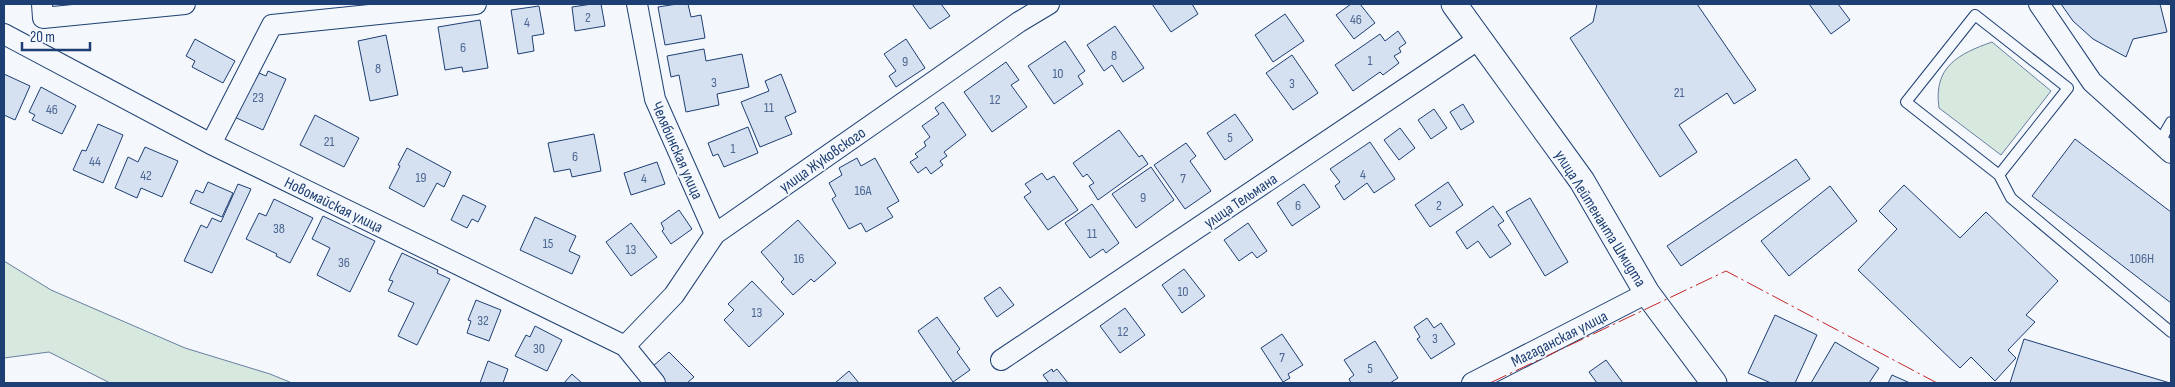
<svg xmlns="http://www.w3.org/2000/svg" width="2175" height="387" viewBox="0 0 2175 387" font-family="'Sofia Sans Condensed',sans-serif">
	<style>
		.green { fill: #d7e8df; stroke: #687fa3 }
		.building { fill: #d5e0f0; stroke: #1d3f73 }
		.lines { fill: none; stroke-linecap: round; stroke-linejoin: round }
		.service-casing { stroke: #1d3f73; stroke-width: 12 }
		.minor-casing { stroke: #1d3f73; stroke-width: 22 }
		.tertiary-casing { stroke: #1d3f73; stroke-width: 27 }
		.service { stroke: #f4f7fb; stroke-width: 10 }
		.minor { stroke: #f4f7fb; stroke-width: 20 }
		.tertiary { stroke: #f4f7fb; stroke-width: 25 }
		.power { stroke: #c62828; stroke-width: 1; stroke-dasharray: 18 4 2.5 4; stroke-linecap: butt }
		.labels { text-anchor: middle; stroke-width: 4; stroke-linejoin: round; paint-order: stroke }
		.number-label { font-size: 14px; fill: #4b6792 }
		.street-label { font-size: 16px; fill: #1d3f73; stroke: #f4f7fb }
	</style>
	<rect width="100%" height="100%" fill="#f4f7fb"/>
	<path class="green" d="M1992,42L2051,91L2001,155L1939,108C1933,67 1958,54 1992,42Z
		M4,261L51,290L185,348L270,374L292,383H110L49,352L4,358Z"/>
	<path class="building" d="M592,4H601L605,26L575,31L572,7Z
		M677,4H688L691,17L701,15L705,38L665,45L658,7Z
		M912,4H941L950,16L930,29Z
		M1152,4H1192L1198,14L1171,32Z
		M1351,4H1360L1375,23L1354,39L1336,15Z
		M1597,4H1697L1756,90L1734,104L1727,93L1679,125L1697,152L1660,177L1570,38L1593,22Z
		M1809,4H1838L1850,20L1831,34Z
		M2061,4H2160L2167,32L2133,39L2126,57L2093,39L2073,21Z
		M539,6L544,34L532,36L534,51L518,54L511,10Z
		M1285,14L1304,41L1273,62L1255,35Z
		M480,20L488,68L463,72L462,67L445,70L438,27Z
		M1115,26L1144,68L1123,82L1112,65L1104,71L1087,45Z
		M1398,31L1406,43L1399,48L1401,52L1394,56L1399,63L1383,75L1380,72L1353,91L1335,65L1380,34L1385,41Z
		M386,35L398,95L370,101L358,41Z
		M195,39L235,61L223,83L192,67L195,61L186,56Z
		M906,39L925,68L896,87L889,76L896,71L884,54Z
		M1065,41L1085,71L1078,76L1083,84L1054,104L1028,66Z
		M704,49L706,61L742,54L749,87L717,94L719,105L686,112L679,75L671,77L667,56Z
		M1292,55L1318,93L1293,110L1266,73Z
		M1006,62L1019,80L1011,85L1027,107L992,132L964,92Z
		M252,70L266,76L268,71L286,79L263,130L230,115Z
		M4,74L30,86L15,120L4,115Z
		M781,74L796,112L785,117L792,134L760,147L741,102L769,91L765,81Z
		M41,87L76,106L62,134L32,120L35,115L29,112Z
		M943,102L966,135L944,152L947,156L940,161L943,165L931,174L926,167L918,173L910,162L918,157L915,154L926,146L924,142L930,137L922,126L939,114L935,108Z
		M1463,104L1474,122L1461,130L1450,112Z
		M1434,109L1447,128L1431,139L1418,120Z
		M1235,114L1253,140L1225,160L1207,133Z
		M315,115L359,138L344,167L300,145Z
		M98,124L123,135L103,183L73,170L82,150L86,151Z
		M748,127L758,153L724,167L718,154L713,156L708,143Z
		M1400,128L1415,148L1399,160L1384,140Z
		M1119,130L1139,157L1142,155L1148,164L1098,200L1089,186L1094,183L1087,174L1083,177L1073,163Z
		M594,134L601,171L572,177L570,169L554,172L548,143Z
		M2075,139L2171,212V303L2032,196Z
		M1370,142L1395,179L1374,193L1367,183L1344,200L1335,186L1340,182L1330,169Z
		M1186,143L1196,156L1190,161L1211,191L1185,209L1154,165Z
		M145,147L178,161L162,197L141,188L137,198L115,188L128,157L138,162Z
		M407,148L451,172L444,187L437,183L424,207L389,188L400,166L398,165Z
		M857,158L861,166L875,158L899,201L887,208L893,217L866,232L861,223L849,229L832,199L836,196L829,183L842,175L839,168Z
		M1796,159L1810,179L1681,266L1667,246Z
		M657,162L665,184L631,195L624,173Z
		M1151,167L1174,200L1136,228L1112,194Z
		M1042,173L1047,180L1054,176L1078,210L1048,230L1024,197L1031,192L1025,184Z
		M208,182L233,193L222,217L190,203L196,190L203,193Z
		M1448,182L1463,205L1430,227L1415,205Z
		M238,184L251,189L212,273L184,261L201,225L207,228L212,218L221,222Z
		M1304,184L1320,207L1292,226L1277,203Z
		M1904,185L1960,238L1986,212L2058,281L2026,315L2035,322L2008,350L2016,358L1995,381L1971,357L1960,368L1858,270L1897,229L1879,211Z
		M1830,186L1857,221L1789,276L1761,241Z
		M463,195L486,206L478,222L472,219L467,228L451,220Z
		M1530,198L1568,262L1545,276L1506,212Z
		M274,199L313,218L290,263L276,256L277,254L246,239L259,213L266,216Z
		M1092,204L1119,243L1106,253L1103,249L1090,258L1065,223Z
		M1493,206L1504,221L1498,225L1511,244L1490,258L1478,241L1467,249L1456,232Z
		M679,210L692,229L671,244L662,231L664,229L661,223Z
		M323,216L375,241L350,292L317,275L330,248L312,239Z
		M535,217L576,236L569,251L580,256L572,274L520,250Z
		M798,220L836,263L814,282L811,279L793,295L781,282L784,279L761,252Z
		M631,223L657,257L631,276L606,242Z
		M1248,223L1267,251L1257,258L1252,252L1239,261L1224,240Z
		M402,253L438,270L437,273L450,279L417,345L398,336L414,303L388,291L393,281L389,280Z
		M1184,269L1205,296L1182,313L1162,285Z
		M752,281L784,314L749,347L724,320L734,310L728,304Z
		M1000,287L1014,305L997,317L984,298Z
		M476,300L501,310L489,341L467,333L471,321L468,320Z
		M1125,308L1145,335L1120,353L1100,326Z
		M1775,315L1817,335L1795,383H1771L1748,373Z
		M937,317L960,349L957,352L970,370L953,382L918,331Z
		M1427,318L1434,328L1441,323L1455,344L1431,359L1417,339L1420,337L1414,327Z
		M535,326L562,340L547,371L515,356L526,335L530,337Z
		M1282,334L1303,365L1288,374L1290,378L1283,382L1261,348Z
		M2024,339L2170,383H2010Z
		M1375,341L1398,378L1390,383H1351L1349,379L1354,375L1344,360Z
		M1835,342L1879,368L1869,383H1811Z
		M669,352L694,377L687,383H665L652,367Z
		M1606,360L1623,383H1597L1589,372Z
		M488,361L508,369L503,383H480Z
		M1052,369L1053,372L1057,369L1068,383H1049L1043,375Z
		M849,371L859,383H835Z
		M572,374L574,376L582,383H564Z
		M1892,375L1910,383H1888Z"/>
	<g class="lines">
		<defs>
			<path id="service" d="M2159,143L2171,122
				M1999,175L2068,88L1975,15L1906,102L1999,175L2011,198L2171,332"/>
			<path id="minor" d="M42,4L43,18L185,4
				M637,4L655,99L715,234
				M2039,4L2092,82L2171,153
				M4,34L211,144L625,346L655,383
				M211,144L272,25L476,4
				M625,346L674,295L715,234L1019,22L1049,4
				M1001,360L1479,39
				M1472,383L1647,293"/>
			<path id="tertiary" d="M1454,4L1582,181L1647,293L1714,383"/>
		</defs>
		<use href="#service" class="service-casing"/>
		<use href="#minor" class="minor-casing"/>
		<use href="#tertiary" class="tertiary-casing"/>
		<use href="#service" class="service"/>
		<use href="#minor" class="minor"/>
		<use href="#tertiary" class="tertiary"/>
		<path class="power" d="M1490,383L1726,271L1937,383"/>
	</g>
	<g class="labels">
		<g class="number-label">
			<text x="588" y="22">2</text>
			<text x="1356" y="24">46</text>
			<text x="527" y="27">4</text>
			<text x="463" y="52">6</text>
			<text x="1114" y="60">8</text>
			<text x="1370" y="65">1</text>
			<text x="905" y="66">9</text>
			<text x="378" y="73">8</text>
			<text x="1058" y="78">10</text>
			<text x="714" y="87">3</text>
			<text x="1292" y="88">3</text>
			<text x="1679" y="97">21</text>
			<text x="258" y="102">23</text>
			<text x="995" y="104">12</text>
			<text x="769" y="112">11</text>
			<text x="52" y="114">46</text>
			<text x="1230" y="142">5</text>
			<text x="329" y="146">21</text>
			<text x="733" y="153">1</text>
			<text x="575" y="161">6</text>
			<text x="95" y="166">44</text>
			<text x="1363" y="179">4</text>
			<text x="146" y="180">42</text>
			<text x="421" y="182">19</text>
			<text x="644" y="183">4</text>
			<text x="1183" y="183">7</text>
			<text x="863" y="195">16А</text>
			<text x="1143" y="202">9</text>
			<text x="1298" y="210">6</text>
			<text x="1439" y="210">2</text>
			<text x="279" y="233">38</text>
			<text x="1092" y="238">11</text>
			<text x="548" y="248">15</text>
			<text x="631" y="254">13</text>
			<text x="799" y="263">16</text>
			<text x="2142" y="263">106Н</text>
			<text x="344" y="267">36</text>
			<text x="1183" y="296">10</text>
			<text x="757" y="317">13</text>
			<text x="483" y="325">32</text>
			<text x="1123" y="336">12</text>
			<text x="1435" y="343">3</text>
			<text x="539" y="353">30</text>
			<text x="1282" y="362">7</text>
			<text x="1370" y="373">5</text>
		</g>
		<g class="street-label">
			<text transform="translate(678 150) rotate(66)" y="6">Челябинская улица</text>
			<text transform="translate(822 159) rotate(-35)" y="6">улица Жуковского</text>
			<text transform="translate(1240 200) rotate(-34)" y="6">улица Тельмана</text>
			<text transform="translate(334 204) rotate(26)" y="6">Новомайская улица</text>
			<text transform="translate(1601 218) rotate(58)" y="6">улица Лейтенанта Шмидта</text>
			<text transform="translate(1559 338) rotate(-27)" y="6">Магаданская улица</text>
		</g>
	</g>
	<rect width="2175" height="387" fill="none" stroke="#1d3f73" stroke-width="10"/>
	<path d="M22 42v8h68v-8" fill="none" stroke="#1d3f73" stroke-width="2.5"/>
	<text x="30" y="42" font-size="15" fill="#1d3f73" stroke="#f4f7fb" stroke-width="4" paint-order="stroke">20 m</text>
</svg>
